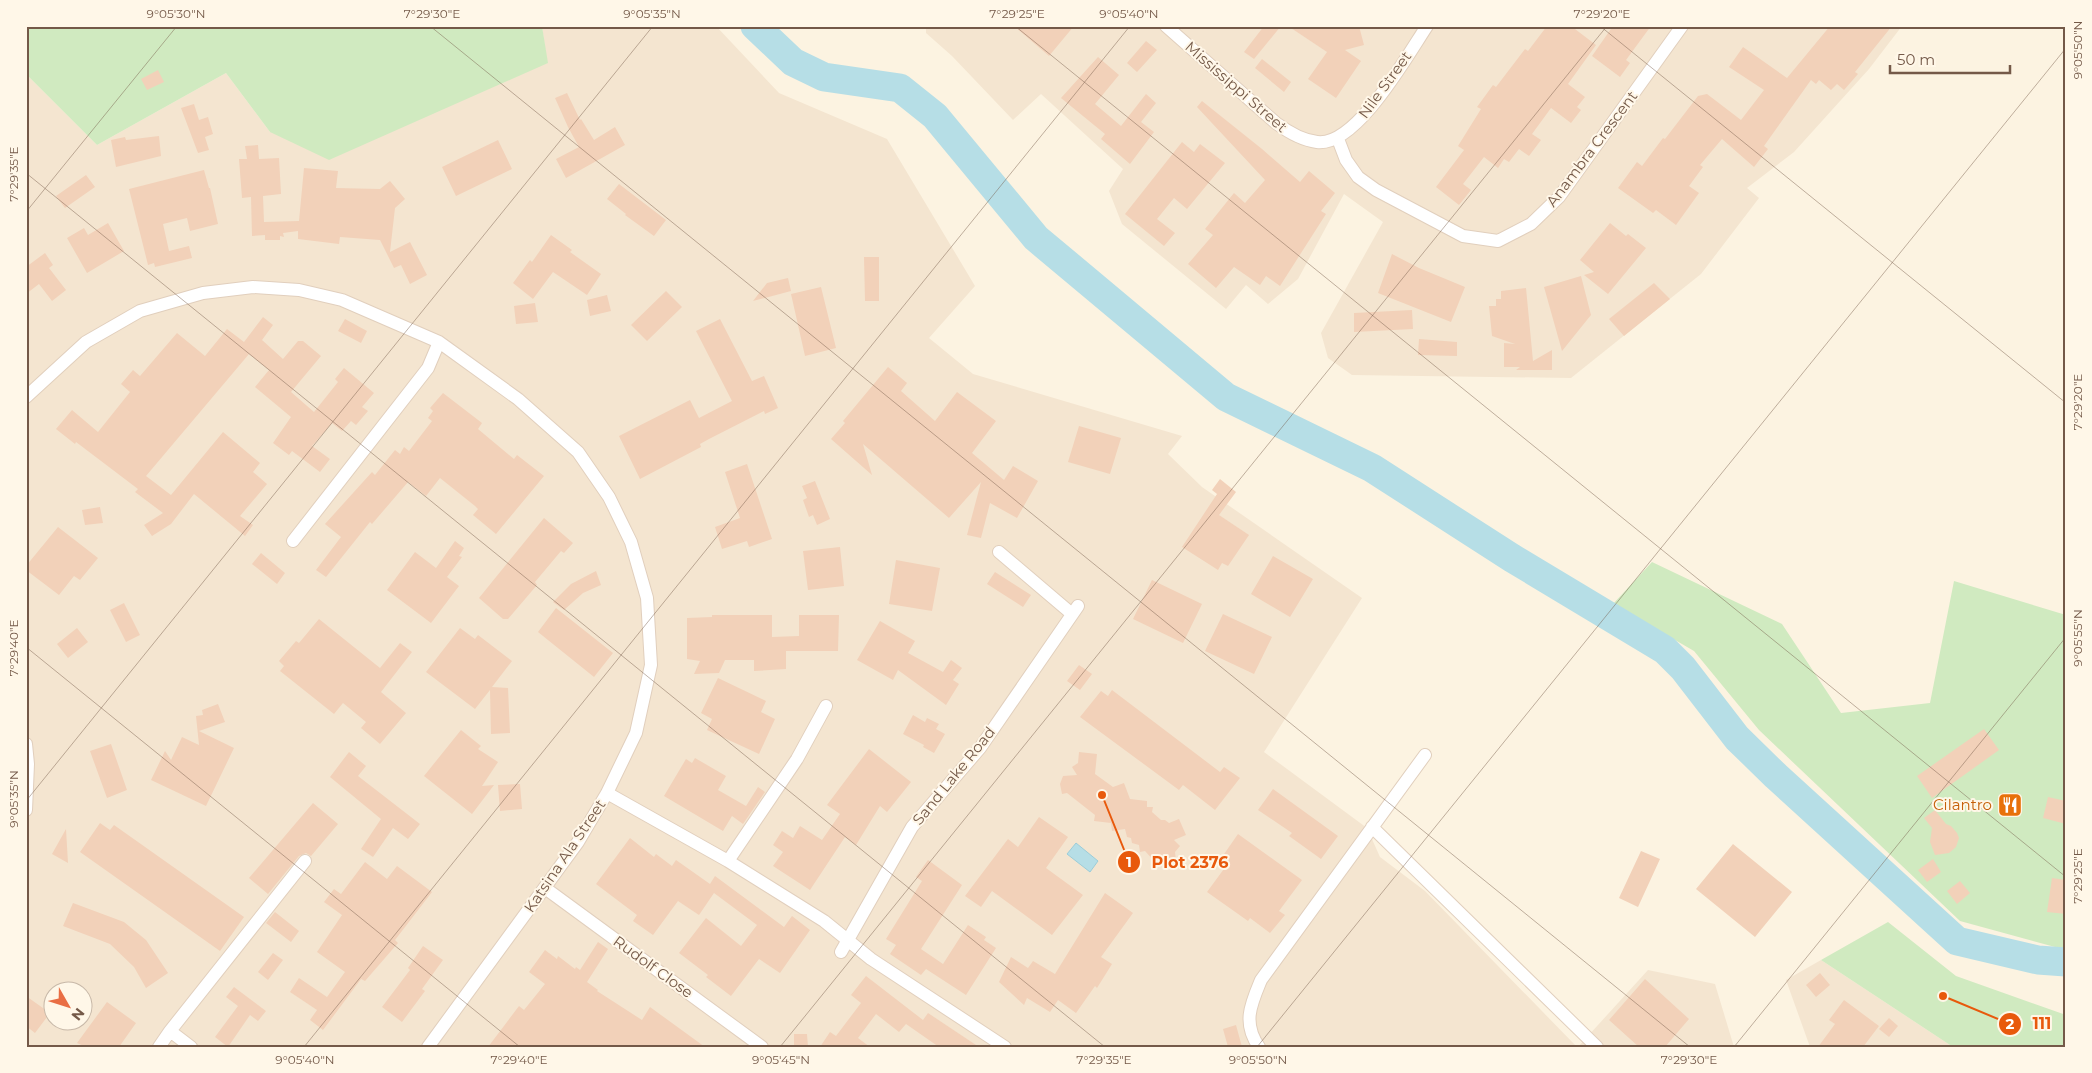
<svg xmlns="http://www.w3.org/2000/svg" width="2092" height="1073" viewBox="0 0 2092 1073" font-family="Montserrat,sans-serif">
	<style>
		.residential { fill: #f4e5d0; fill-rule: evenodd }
		.green { fill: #d0eac0 }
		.water { fill: #b6dee6; stroke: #9ccdd8 }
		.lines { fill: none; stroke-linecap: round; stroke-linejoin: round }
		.river { stroke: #b6dee6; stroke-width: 29 }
		.building { fill: #f2d1b9 }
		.minor-casing { stroke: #e1cfbd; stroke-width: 14 }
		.minor { stroke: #fff; stroke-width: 12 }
		.ticks { fill: none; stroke: #745948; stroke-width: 1; stroke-opacity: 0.45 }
		.labels { text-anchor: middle; stroke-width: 4; stroke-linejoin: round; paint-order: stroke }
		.street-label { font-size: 15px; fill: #745948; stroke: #fff7e8 }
		.food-label { font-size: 15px; fill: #c56008; stroke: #fff7e8; text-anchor: end }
		.leader { fill: none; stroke: #e8590c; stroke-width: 2 }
		.callout-dot { fill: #e8590c; stroke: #fff7e8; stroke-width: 2 }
		.mark-label { font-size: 15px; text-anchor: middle; font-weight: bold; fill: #fff }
		.callout-label { font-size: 16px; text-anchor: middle; font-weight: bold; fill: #e8590c; stroke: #fff7e8; stroke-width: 4; stroke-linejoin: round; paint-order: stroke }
		.neatline { fill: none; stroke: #745948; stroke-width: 2 }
		.ticks-label { font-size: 12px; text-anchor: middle; fill: #745948 }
	</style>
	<rect width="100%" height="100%" fill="#fcf3e1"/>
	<path class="residential" d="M542,26H716L779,93L887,139L975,286L929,338L973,374L1182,436L1168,454L1202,487L1362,598L1264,752L1367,828L1380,857L1425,891L1577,1047H26V74L97,145L226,73L270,132L547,63ZM52,990H82V1020H52Z
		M926,26H1902L1869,69L1794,152L1747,188L1759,198L1701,274L1571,378L1352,375L1328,358L1321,333L1383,222L1344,194L1298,279L1268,304L1246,285L1226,309L1122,224L1109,191L1123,169L1041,94L1013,120L952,56L926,33Z
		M1821,960L1953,1047H1810L1786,980Z
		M1648,970L1715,984L1734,1047H1578Z"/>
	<path class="green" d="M26,26H542L548,63L329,160L270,132L226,73L97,145L26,74Z
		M1652,562L1782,624L1841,713L1930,703L1954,581L2066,615V950L1960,921L1759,730L1694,651L1613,604Z
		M1888,922L1956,976L2066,1015V1047H1953L1821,960Z"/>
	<path class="water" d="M1076,843L1098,861L1090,872L1067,854Z"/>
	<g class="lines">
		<path class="river" d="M755,26L793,62L824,77L900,88L935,116L1036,238L1226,397L1372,468L1512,558L1665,650L1683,668L1737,738L1776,776L1957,941L2038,960L2066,962"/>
	</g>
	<path class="building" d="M1014,26H1074L1049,56Z
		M1264,26H1281L1254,59L1244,52Z
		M1288,26H1359L1364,45L1345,50L1361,61L1336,98L1308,79L1327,52Z
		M1547,26H1571L1596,45L1568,84L1585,97L1577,107L1581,110L1571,123L1551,108L1532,134L1541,140L1529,156L1519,149L1509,162L1504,159L1498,168L1484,157L1463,184L1471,190L1459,205L1436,187L1464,150L1458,146L1481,109L1477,107L1493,85L1496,87L1525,49L1528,51Z
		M1613,26H1651L1626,60L1630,63L1620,77L1592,56Z
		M1830,26H1892L1855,72L1858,74L1844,90L1837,84L1831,90L1819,80L1816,84L1811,80L1764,146L1768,149L1754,167L1722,139L1700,165L1703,167L1689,186L1699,193L1676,225L1656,210L1653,213L1618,188L1637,162L1642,166L1663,138L1665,139L1698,96L1707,94L1741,120L1764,90L1729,67L1743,47L1787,78Z
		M1146,41L1157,50L1137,72L1127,63Z
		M1098,57L1119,75L1095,104L1121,126L1146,94L1156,103L1141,122L1154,132L1130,164L1101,139L1105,134L1061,98Z
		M1262,59L1291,82L1284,92L1255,68Z
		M158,70L164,82L147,90L141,79Z
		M567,93L580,120L581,119L594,140L615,127L625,145L566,178L556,159L579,147L568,127L555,98Z
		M1202,101L1262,149L1300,182L1309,171L1335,193L1321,211L1326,214L1280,286L1266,276L1260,285L1234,267L1216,288L1188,264L1213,235L1205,229L1234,193L1245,203L1265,180L1197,107Z
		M194,104L199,120L208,117L213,134L205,137L209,150L198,153L181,108Z
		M159,136L161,156L116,167L111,140L125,137L126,140Z
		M498,140L512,169L456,196L442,167Z
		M1182,142L1194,152L1200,144L1225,163L1187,209L1174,198L1157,219L1175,233L1164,246L1125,214Z
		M258,145L259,159L279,158L281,194L263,196L264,222L299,221L304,168L338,171L336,188L380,189L390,181L405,199L395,208L390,252L410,242L427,275L410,284L401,265L394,268L380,240L340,237L339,244L298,239V231L283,233L284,237L280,236V240H265V235L252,236L251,197L242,198L239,159H247L245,146Z
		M204,170L209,188H210L218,224L190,231L187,218L163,224L169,251L189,246L192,258L155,267L154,263L148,265L129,189Z
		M86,175L95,187L65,208L56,196Z
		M619,184L666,220L654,236L625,215L626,214L607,199Z
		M108,223L124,251L87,273L67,238L84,228L88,235Z
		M1610,223L1626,236L1628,234L1646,248L1608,294L1584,275L1594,272L1580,260Z
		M551,235L572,250L570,252L601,274L587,295L553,272L533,299L513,283L530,260L532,262Z
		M45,253L53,265L49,268L66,290L52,301L39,284L26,294V267Z
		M1392,254L1419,268L1465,287L1451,322L1378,293Z
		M864,257H879V301H865Z
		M1581,276L1591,315L1562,351L1544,287Z
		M788,278L791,291L753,301L767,283Z
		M1654,283L1670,299L1624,336L1609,319Z
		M821,287L836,348L805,356L791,294Z
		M1526,288L1533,361L1552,350V370H1516L1520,367H1504V343L1515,344L1492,336L1489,306H1496V299H1501V291Z
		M666,291L682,307L647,341L631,325Z
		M607,295L611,311L590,316L587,300Z
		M535,303L538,322L516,324L514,306Z
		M1412,310L1413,329L1354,332V313Z
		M263,317L273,325L262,340L283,359L298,341H303L321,356L291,392L314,412L338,382L335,379L344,368L374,393L362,407L368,411L356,425L351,421L342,431L332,423L312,446L330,459L320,472L292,451L289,455L273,443L291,417L255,387L269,370L249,354L146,476L171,495L223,432L260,463L253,472L267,484L240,516L253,525L245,536L194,494L171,524L152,536L144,525L163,513L135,492L138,489L76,442L75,444L56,429L72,410L98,432L130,392L121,384L133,370L140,376L177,333L205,356L227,329L244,342Z
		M345,319L367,331L361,343L338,331Z
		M720,319L752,381L764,376L778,408L765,414L764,411L709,439L700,444L701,447L640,479L619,436L690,400L699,418L732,401L696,331Z
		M1419,339L1457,342V356L1418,355Z
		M888,367L907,383L901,391L935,421L957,392L996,421L972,453L1004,480L1013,466L1038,481L1017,518L990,503L981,538L967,535L981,482L949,518L863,444L872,475L831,439L845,423L843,421Z
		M443,393L482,423L478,429L514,459L517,455L544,476L496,534L473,515L478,509L475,506L440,478L426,496L408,482L372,524L370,522L326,577L316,570L341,537L325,524L372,472L375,475L395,450L400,454L404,447L409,451L432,421L428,418L433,411L430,408Z
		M1079,426L1121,438L1110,474L1068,462Z
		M747,464L772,539L749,547L747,541L722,549L715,527L740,518L725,472Z
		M1220,479L1236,492L1219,515L1249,535L1228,566L1222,563L1218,570L1182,547L1217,494L1212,490Z
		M815,481L830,519L817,525L813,515L809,517L803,500L807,498L802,486Z
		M100,507L103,523L85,525L82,510Z
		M544,518L573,543L564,553L561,551L535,582L537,585L508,619H503L479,598Z
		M58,527L98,558L80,580L74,576L59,595L26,570V566Z
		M455,541L464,548L459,556L462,557L447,577L459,586L431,623L387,590L415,552L436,568Z
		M840,547L844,586L808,590L803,551Z
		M261,553L285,573L277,584L252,564Z
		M1273,556L1313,579L1290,617L1251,594Z
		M896,560L940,568L932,611L889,604Z
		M596,571L601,585L583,593L564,610L553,602L571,584Z
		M995,572L1031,595L1023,607L987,584Z
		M1152,580L1202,604L1183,643L1133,619Z
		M124,603L140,635L126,642L110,610Z
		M556,608L613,653L594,677L538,632Z
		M1223,614L1272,637L1254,674L1205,651Z
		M712,615H772V637L799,636V615H839L838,651H786V669L754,671V660H725L719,673L694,674L700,661L687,659V618L712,617Z
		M319,619L380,668L400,643L412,652L381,692L406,713L380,744L361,728L366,722L343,703L334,714L280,671L284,666L279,661L296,641L299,643Z
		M880,621L915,641L908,653L943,672L951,660L962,668L953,680L959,684L946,705L898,670L893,680L857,660Z
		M77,628L88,642L68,658L57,644Z
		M460,628L475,639L478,635L512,661L492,687L508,688L510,733L491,734L490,690L475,709L426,672Z
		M1079,665L1092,674L1080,690L1067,681Z
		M718,678L766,701L761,712L775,719L759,754L707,730L712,719L701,713Z
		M1112,690L1220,772L1224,767L1240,778L1215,810L1183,785L1179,790L1080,717L1101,691L1108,696Z
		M218,704L225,722L199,731L234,748L206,806L151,780L165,751L171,760L182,737L199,745L196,716L203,715L202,710Z
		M913,715L925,722L927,718L939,724L936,729L945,734L934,753L923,747L924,745L903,734Z
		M1984,729L1999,750L1932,798L1917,776Z
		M461,730L481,746L478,749L498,762L482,786L494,785L472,814L424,776Z
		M111,744L127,790L107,798L90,751Z
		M869,749L911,782L887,812L880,806L856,845L845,837L810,890L773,866L783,852L773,845L782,831L793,838L800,826L822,840L840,814L827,805Z
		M349,752L366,766L358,776L420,824L408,839L393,828L373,857L361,849L381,819L330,777Z
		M1079,752L1097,754L1095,774L1113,787L1124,783L1130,799L1147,801V807H1153L1152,812L1161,820H1165L1169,823L1179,819L1186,835L1174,840L1180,846L1175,852L1176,861L1155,862L1145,851L1140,852L1139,845L1132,843L1131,838L1127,837L1125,829L1112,831L1111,823L1094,821L1095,815L1067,793L1062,794L1060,784L1063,776L1077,775L1072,767L1078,763Z
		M695,758L726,776L718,790L746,806L758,787L765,792L743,824L732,816L723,831L664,796L686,759L692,763Z
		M520,784L522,809L500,811L498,785Z
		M1273,789L1338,836L1321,859L1289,836L1292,833L1258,810Z
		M2048,797L2066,801V824L2043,818Z
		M313,803L338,824L311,856L306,853L299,856L268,894L249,878Z
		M1935,810L1946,824L1951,826L1957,833L1959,838L1956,847L1949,853L1935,855L1930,842L1932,828L1924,818Z
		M1039,817L1068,837L1046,868L1083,895L1052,935L992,891L981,907L965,896L1008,839L1018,847Z
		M100,823L110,830L114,825L244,917L220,951L80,852Z
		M66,829L68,863L52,854Z
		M1238,834L1302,880L1279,911L1285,915L1270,933L1250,918L1248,921L1207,892L1229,862L1222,857Z
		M630,838L654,857L656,854L672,866L676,860L710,884L715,876L784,927L792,916L810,930L780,973L759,959L731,996L706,977L708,975L679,953L706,918L741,946L757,925L714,893L699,915L678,901L653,935L633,921L637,915L596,884Z
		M1733,844L1792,892L1755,937L1696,889Z
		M1641,851L1660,859L1638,907L1619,898Z
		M1933,859L1941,872L1927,882L1918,870Z
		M928,860L962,885L921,949L943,964L968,925L986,937L984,940L996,948L966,995L926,969L921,975L890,954L896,945L886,939L922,881L916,877Z
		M365,862L387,879L397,866L432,892L395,940L398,943L365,981L361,979L323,1030L310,1020L317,1010L290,992L299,978L327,997L345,972L317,952L342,915L324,902L334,889L341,894Z
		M2052,878L2066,880V914L2047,912Z
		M1960,881L1970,893L1957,904L1947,891Z
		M1105,893L1133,913L1101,957L1112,964L1097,988L1095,986L1076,1013L1058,1000L1050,1012L1027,998L1024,1005L999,982L1011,957L1028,968L1033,961L1055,974Z
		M73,903L124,922L146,940L168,973L146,988L134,967L110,944L63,926Z
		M275,912L299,931L291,942L266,923Z
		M598,942L608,949L587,982L598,990L597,991L642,1020L650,1007L705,1047H488L519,1006L524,1010L545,984L529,972L545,950L557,959L558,956L575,969L576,967L580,970Z
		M423,946L443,960L422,989L425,991L402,1022L382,1007L410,970L408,968Z
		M273,953L283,960L268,980L258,972Z
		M1820,973L1830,985L1816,997L1806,985Z
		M866,976L923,1020L928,1013L979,1047H939L906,1024L899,1032L876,1014L858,1038L870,1047H820L830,1032L836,1036L861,1003L851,995Z
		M1645,979L1689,1019L1665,1047H1639L1609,1020Z
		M234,987L266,1011L258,1021L250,1015L228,1047L215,1037L238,1006L226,997Z
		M26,996L50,1013L35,1033L26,1026Z
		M1844,1000L1879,1026L1863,1047H1818L1835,1024L1829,1020Z
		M107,1002L136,1023L119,1047H86L77,1043Z
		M1889,1018L1898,1026L1889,1037L1879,1029Z
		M1236,1025L1242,1047H1228L1223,1029Z
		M794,1034H807L808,1047H794Z"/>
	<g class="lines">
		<defs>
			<path id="minor" d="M1166,26L1276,123C1288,132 1301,140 1317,142C1356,147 1407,56 1427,26
				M1338,139L1346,160L1358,177L1376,190L1463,236L1498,241L1531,224L1559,197L1682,26
				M26,397L86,342L140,311L203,293L253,287L299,290L342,300L439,342L518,399L578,452L609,497L631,542L647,598L651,665L636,733L607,793L578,842L428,1047
				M293,541L428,368L439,342
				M999,552L1072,614
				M26,744L28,764L26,810
				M607,793L728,861L824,921L871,959L1005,1047
				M1372,827L1597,1047
				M728,861L797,759L826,706
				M545,888L762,1047
				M841,952L912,827L980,748L1078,606
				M170,1031L305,861
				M159,1047L170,1031L191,1047
				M1259,1047C1242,1023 1251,1004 1261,980L1425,755"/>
		</defs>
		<use href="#minor" class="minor-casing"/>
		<use href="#minor" class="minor"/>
	</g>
	<path class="ticks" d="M430,26L1690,1047M1015,26L2066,877M1600,26L2066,403M26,173L1105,1047M26,212L177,26M26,647L520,1047M26,801L653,26M304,1047L1130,26M780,1047L1607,26M1257,1047L2066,48M1734,1047L2066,637"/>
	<defs>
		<symbol id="restaurant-square" viewBox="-11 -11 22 22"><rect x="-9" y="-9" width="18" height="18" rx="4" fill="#e8710a" stroke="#fff7e8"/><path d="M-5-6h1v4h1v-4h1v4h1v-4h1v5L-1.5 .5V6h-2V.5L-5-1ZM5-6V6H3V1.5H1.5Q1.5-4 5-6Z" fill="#fff"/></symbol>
	</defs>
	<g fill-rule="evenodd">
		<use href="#restaurant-square" x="1996" y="791" width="28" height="28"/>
	</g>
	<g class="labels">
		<g class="street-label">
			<text transform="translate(1385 85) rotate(-54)" y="5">Nile Street</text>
			<text transform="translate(1236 87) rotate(41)" y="5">Mississippi Street</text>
			<text transform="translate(1592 149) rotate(-53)" y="5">Anambra Crescent</text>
			<text transform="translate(954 776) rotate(-51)" y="5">Sand Lake Road</text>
			<text transform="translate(565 856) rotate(-56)" y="5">Katsina Ala Street</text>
			<text transform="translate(653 967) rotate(36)" y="5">Rudolf Close</text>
		</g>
		<g class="food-label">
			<text x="1992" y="810">Cilantro</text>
		</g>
	</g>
	<path class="leader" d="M1102 795L1129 862M1943 996L2010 1024"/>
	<g class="callout-dot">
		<circle cx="1102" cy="795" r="5"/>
		<circle cx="1943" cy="996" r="5"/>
		<circle cx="1129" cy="862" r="12"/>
		<circle cx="2010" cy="1024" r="12"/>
	</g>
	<g class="mark-label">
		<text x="1129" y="867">1</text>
		<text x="2010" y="1029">2</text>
	</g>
	<g class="callout-label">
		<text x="1190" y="868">Plot 2376</text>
		<text x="2042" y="1029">111</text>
	</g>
	<rect width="2092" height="1073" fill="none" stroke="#fff7e8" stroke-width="55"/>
	<g transform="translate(68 1006) rotate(129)"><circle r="24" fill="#fff7e8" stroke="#c7b8a8"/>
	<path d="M0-4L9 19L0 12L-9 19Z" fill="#e96e44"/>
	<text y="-8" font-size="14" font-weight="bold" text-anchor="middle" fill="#745948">N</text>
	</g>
	<path d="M1890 65v8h120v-8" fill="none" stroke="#745948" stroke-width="2.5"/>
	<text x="1897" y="65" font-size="15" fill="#745948" stroke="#fff7e8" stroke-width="4" paint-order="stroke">50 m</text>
	<rect x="28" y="28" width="2036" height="1018" class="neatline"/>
	<g class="ticks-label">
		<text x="176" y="18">9°05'30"N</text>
		<text x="432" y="18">7°29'30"E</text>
		<text x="652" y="18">9°05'35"N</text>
		<text x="1017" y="18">7°29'25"E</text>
		<text x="1129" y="18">9°05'40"N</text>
		<text x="1602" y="18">7°29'20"E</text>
		<text transform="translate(2078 50) rotate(-90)" y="4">9°05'50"N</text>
		<text transform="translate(14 174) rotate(-90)" y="4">7°29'35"E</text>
		<text transform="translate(2078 402) rotate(-90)" y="4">7°29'20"E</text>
		<text transform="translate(2078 638) rotate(-90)" y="4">9°05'55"N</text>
		<text transform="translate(14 648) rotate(-90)" y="4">7°29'40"E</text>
		<text transform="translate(14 799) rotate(-90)" y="4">9°05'35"N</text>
		<text transform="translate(2078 876) rotate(-90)" y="4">7°29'25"E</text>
		<text x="305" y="1064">9°05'40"N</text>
		<text x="519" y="1064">7°29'40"E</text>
		<text x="781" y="1064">9°05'45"N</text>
		<text x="1104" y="1064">7°29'35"E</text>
		<text x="1258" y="1064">9°05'50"N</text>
		<text x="1689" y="1064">7°29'30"E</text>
	</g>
</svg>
